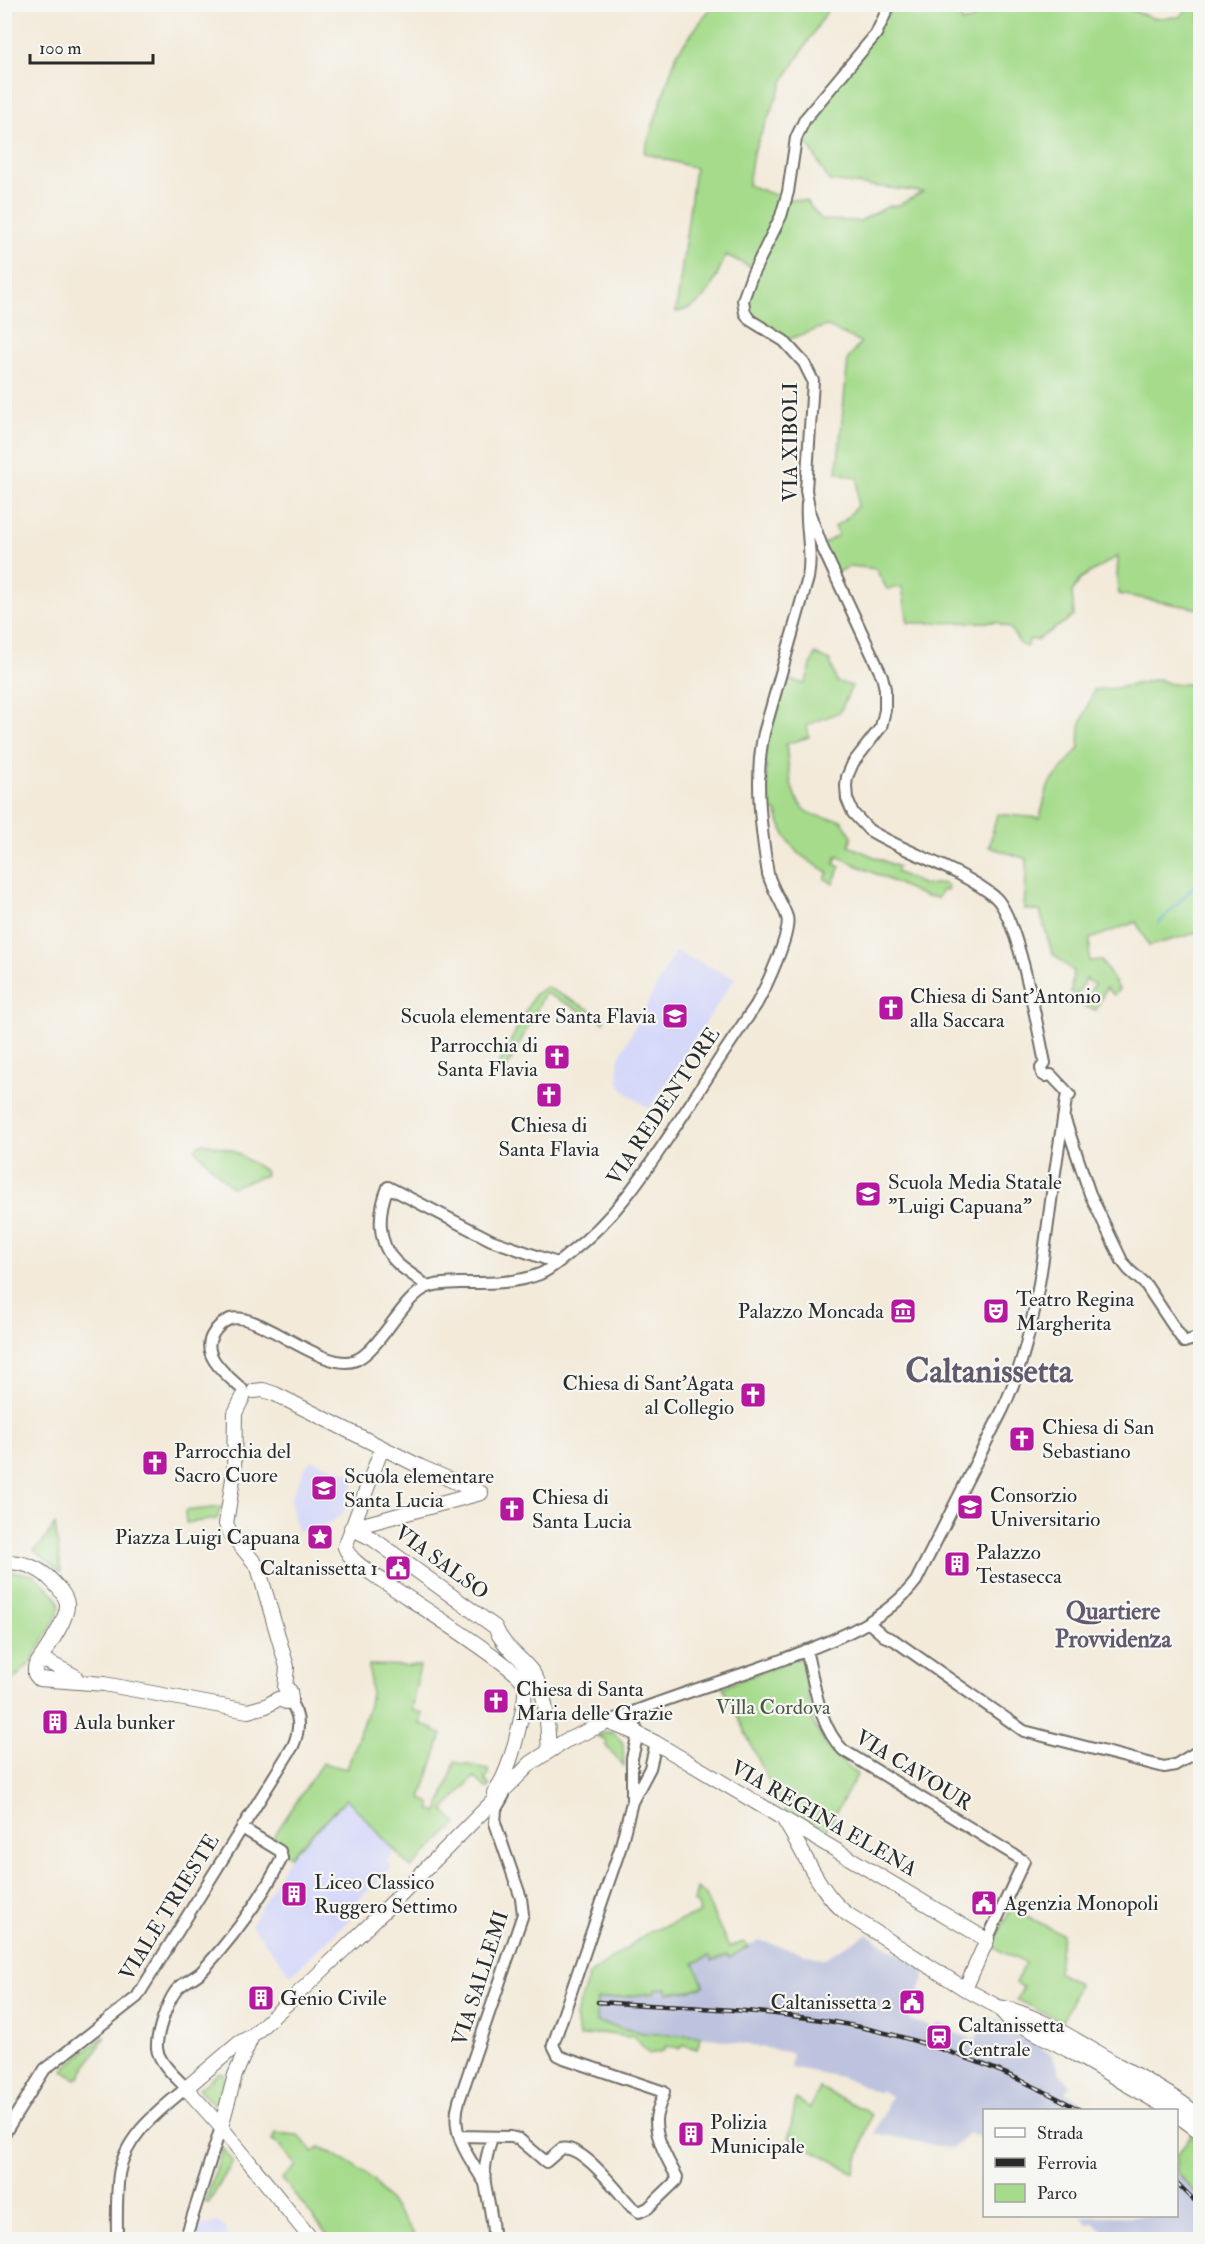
<svg xmlns="http://www.w3.org/2000/svg" width="1205" height="2244" viewBox="0 0 1205 2244" font-family="'IM FELL Double Pica',serif">
	<style>
		.built { fill: #d5d8f9 }
		.industrial { fill: #bdc3de }
		.green { fill: #a5db8b; stroke: #68835b; stroke-width: 1.5 }
		.lines { fill: none; stroke-linecap: round; stroke-linejoin: round }
		.stream { stroke: #59b0d6; stroke-width: 2 }
		.minor-casing { stroke: #716e68; stroke-width: 14 }
		.major-casing { stroke: #716e68; stroke-width: 16 }
		.minor { stroke: #fff; stroke-width: 10 }
		.major { stroke: #fff; stroke-width: 14 }
		.rail-casing { stroke: #2b2b2b; stroke-width: 4.5 }
		.rail { stroke: #f6f6f2; stroke-width: 2; stroke-dasharray: 7; stroke-linecap: butt }
		.labels { text-anchor: middle; stroke-width: 4.5; stroke-linejoin: round; paint-order: stroke }
		.street-label { font-size: 21px; fill: #2b2b2b; stroke: #f6f6f2 }
		.poi-label { font-size: 21px; fill: #2b2b2b; stroke: #f6f6f2; text-anchor: start }
		.park-label { font-size: 21px; fill: #4a5743; stroke: #f6f6f2 }
		.quarter-label { font-size: 24px; font-weight: bold; fill: #615a6d; stroke: #f6f6f2 }
		.town-label { font-size: 33px; font-weight: bold; fill: #615a6d; stroke: #f6f6f2 }
	</style>
	<rect width="100%" height="100%" fill="#f6f6f2"/>
	<filter id="ink" filterUnits="userSpaceOnUse"><feTurbulence type="fractalNoise" baseFrequency=".0167" numOctaves="2"/><feDisplacementMap in="SourceGraphic" scale="12" xChannelSelector="R" yChannelSelector="G"/><feConvolveMatrix kernelMatrix="1 2 1 2 8 2 1 2 1" color-interpolation-filters="sRGB"/></filter>
	<filter id="wash" filterUnits="userSpaceOnUse"><feTurbulence type="fractalNoise" baseFrequency=".008" numOctaves="4" result="noise"/><feDisplacementMap in="SourceGraphic" scale="24" xChannelSelector="R" yChannelSelector="G"/><feGaussianBlur stdDeviation="1.35" result="paint"/><feColorMatrix in="noise" values="0 0 0 0 0 0 0 0 0 0 0 0 0 0 0 0 0 1.4 0 .05"/><feComposite in="paint" operator="in"/></filter>
	<g filter="url(#wash)">
		<rect width="100%" height="100%" fill="#f3ead9"/>
		<path class="built" d="M675,951L735,978L649,1109L623,1090L619,1082L618,1062L620,1055Z
			M312,1460L356,1475L343,1514L332,1522L297,1531L290,1500L306,1466Z
			M347,1799L395,1851L386,1861L392,1867L351,1907L357,1913L291,1975L251,1925L290,1856Z
			M216,2222L225,2227L228,2239H195L199,2227Z"/>
		<path class="industrial" d="M867,1934L926,1971L910,2020L935,2028L937,2023L953,2028L952,2032L976,2040L985,2016L998,2020L1052,2055L1060,2074L1071,2084L1066,2093L1095,2110H984V2139L968,2133L953,2149L875,2133L891,2096L880,2090L879,2093L841,2077L790,2067L792,2053L701,2036L643,2033L597,2022V1999L654,1993L655,1989L667,1988V1993L693,1963L709,1955H727L729,1957L759,1940L823,1959Z
			M1177,2173L1200,2198V2239H1111L1093,2222L1089,2225L1080,2216H1176Z"/>
		<path class="green" d="M713,5H831L785,78L753,153L748,185L786,199L806,201L822,220L860,221L889,206L899,205L923,192L829,181L800,130L852,66L890,5H953L963,22L971,21L984,5H1116L1153,18L1179,17L1191,5H1200V609L1119,594L1117,579L1118,556L1081,578L1072,592L1074,616L1037,640L1030,639L1027,647L1021,645L1010,628L996,622L908,623L902,587L887,589L876,569L851,566L835,573L822,545L838,535L835,526L845,520L857,506L858,478L837,472L848,359L861,342L826,326L784,341L745,313L755,269L726,255C714,280 709,307 676,312L695,168L644,153L677,53Z
			M815,654L830,661L837,682L852,686L840,712L807,725L809,737L786,744C789,766 788,798 808,812C817,818 831,818 841,820L852,836L849,846L898,867L896,872L924,885L945,883L948,887L947,891L942,890L937,899L935,897H926L837,856L834,864L840,867L833,883L825,879L828,872C796,855 786,846 776,811H769L765,757L766,740L787,679L805,684Z
			M1200,677V932L1149,946L1136,922L1090,939L1089,961L1101,960L1119,989L1114,995L1106,988L1096,1010L1083,1006L1094,984L1086,979L1076,996L1071,992L1073,971L1052,953L1040,911L1024,909L1027,859L989,847L997,814L1040,818L1048,786L1079,748L1080,726L1094,690L1118,688L1158,679L1171,684H1197Z
			M546,987L604,1017V1022L545,993L502,1078L494,1074L534,995Z
			M204,1143L232,1150L265,1171L266,1175L231,1187L195,1149L200,1144Z
			M221,1507L217,1519L186,1523L185,1511Z
			M55,1524L61,1572L34,1550L42,1543Z
			M4,1570L34,1575L57,1597L60,1605L58,1614L31,1662L8,1685L4,1681Z
			M801,1657L813,1722L826,1746L857,1775L823,1836L790,1817L779,1802L723,1687Z
			M369,1665L420,1666L411,1710L423,1713L420,1724L434,1729L433,1731L442,1734L421,1799L431,1803L429,1809L438,1812L455,1762L488,1769V1775L485,1780L490,1786L487,1789L474,1777L444,1810L457,1824L411,1868L347,1799L290,1856L270,1842L322,1763L347,1769L369,1705L371,1692Z
			M606,1732L614,1733L623,1743L624,1766L606,1746V1740L597,1736Z
			M697,1888L704,1894L729,1947L744,1942L748,1947L729,1958L727,1955L712,1961L709,1956L694,1963L704,1986L691,1990L667,1993V1988L656,1989L654,1993L597,2000V2022L643,2033L701,2036L697,2049L684,2045L679,2049L666,2046L663,2051L650,2054L633,2036L629,2037L602,2033L579,2037L576,2015L589,1975L649,1932L700,1913L698,1905L694,1902Z
			M1011,1908L1062,1934L1058,1972L1078,1984L1063,2022L1017,2000L1023,1987L1016,1983L1025,1963L992,1947Z
			M105,2036L80,2077L76,2079L63,2071L65,2067Z
			M219,2072L224,2074V2078L216,2108L199,2089Z
			M820,2088L863,2109L871,2115L854,2173L789,2137L796,2099L810,2108Z
			M275,2133L298,2135L313,2152L320,2147L353,2165L373,2180L418,2239H331L282,2179L296,2166L281,2146L272,2141Z
			M1191,2135L1200,2145V2198L1177,2173V2155Z
			M223,2148L233,2161L208,2204L205,2202Z"/>
		<g class="lines">
			<path class="stream" d="M1158,924L1200,880"/>
		</g>
	</g>
	<g filter="url(#ink)">
		<g class="lines">
			<defs>
				<path id="minor" d="M890,4L876,34L805,119L796,138L788,192L781,216L752,275L743,300L745,313L750,320L784,341L804,363L813,381L806,490L810,514L823,549L882,676L885,689V710L881,727L853,763L847,777L846,786L847,799L853,813L869,830C908,854 961,869 995,897C1018,917 1038,1030 1045,1063
					M1065,1120L1090,1194L1122,1261L1129,1270L1146,1285L1184,1342L1200,1337
					M427,1287C418,1277 406,1272 397,1263C376,1243 378,1212 388,1187L491,1240L557,1263
					M242,1389C228,1376 199,1355 213,1334C217,1327 223,1322 230,1319C258,1310 325,1374 356,1360C381,1349 403,1296 428,1287C438,1283 449,1284 459,1283C487,1283 514,1284 540,1274C551,1269 560,1261 570,1253C623,1212 654,1158 691,1103C712,1070 734,1037 756,1005C765,989 792,932 787,917C782,902 772,889 768,874C761,830 754,776 764,733L808,578C813,550 805,530 807,503
					M869,1623L884,1636L894,1640L1024,1731L1164,1767L1175,1765L1200,1750
					M806,1650C815,1684 818,1725 843,1750L1024,1861L987,1940
					M631,1714L638,1734L632,1758V1802
					M608,1722C665,1698 725,1681 784,1659C831,1641 884,1623 916,1581L1003,1409C1035,1340 1043,1260 1053,1186C1057,1157 1062,1128 1066,1099L1070,1095L1051,1075L1045,1076L1042,1074L1041,1068L1045,1063
					M4,2134L45,2069L137,1997L293,1746C300,1730 301,1715 289,1701
					M459,2136L511,2137L519,2139L546,2162L561,2149C582,2143 618,2193 632,2207L639,2212L648,2208L676,2181L677,2177C668,2161 655,2138 656,2119C657,2110 662,2100 664,2092L564,2058L558,2055L553,2045L620,1849L632,1802L650,1768L656,1743
					M492,2137C488,2152 483,2167 485,2183C488,2202 494,2220 493,2240
					M485,2183C469,2158 449,2133 459,2101L523,1914L521,1898L495,1823L496,1809L504,1795
					M117,2240C117,2218 116,2196 119,2174C125,2136 158,2112 186,2088C177,2078 158,2062 157,2048C156,2035 167,2003 175,1992C182,1981 195,1979 203,1970C233,1937 262,1898 282,1858L280,1851L242,1828
					M185,2240L221,2127"/>
				<path id="major" d="M254,1391L263,1390L275,1394L421,1467L481,1493
					M243,1397L235,1413L234,1472L226,1524L231,1534L258,1567L287,1667L285,1688
					M382,1448L345,1547C350,1562 373,1574 386,1583C406,1597 518,1668 524,1683C529,1696 512,1758 505,1773C503,1780 498,1786 494,1793
					M351,1528L373,1539L495,1627C504,1649 520,1655 533,1673C548,1696 547,1724 549,1750
					M351,1528L481,1493
					M4,1562C21,1562 36,1566 48,1577C55,1584 66,1594 67,1604C68,1621 44,1652 35,1667V1674L39,1679L104,1684L248,1711L266,1706L278,1699
					M37,1664L46,1661L75,1676
					M278,1699L286,1702L291,1699L290,1691L285,1688
					M785,1822C805,1853 818,1891 847,1914L965,1989L998,2007L1008,2018L1068,2050L1171,2110
					M998,2007C1035,2012 1085,2046 1118,2065C1146,2081 1176,2096 1200,2117
					M1176,2114L1200,2132
					M221,2127L235,2075L252,2036
					M312,2240L221,2127L186,2088L239,2043L252,2036L305,1987L386,1909L531,1763L565,1741L608,1722L638,1734L656,1743L987,1940L965,1989"/>
			</defs>
			<use href="#minor" class="minor-casing"/>
			<use href="#major" class="major-casing"/>
			<use href="#minor" class="minor"/>
			<use href="#major" class="major"/>
			<defs>
				<path id="rail" d="M598,2002C668,2007 739,2008 808,2018C904,2031 996,2064 1080,2110
					M1176,2182L1200,2206"/>
			</defs>
			<use href="#rail" class="rail-casing"/>
			<use href="#rail" class="rail"/>
		</g>
	</g>
	<defs>
		<symbol id="church-square" viewBox="-11 -11 22 22"><rect x="-9" y="-9" width="18" height="18" rx="4" fill="#b5179e" stroke="#f6f6f2"/><path d="M-1.2-6h2.4v3.5h3.3v2.4h-3.3V6h-2.4V-.1h-3.3v-2.4h3.3Z" fill="#fff"/></symbol>
		<symbol id="school-square" viewBox="-11 -11 22 22"><rect x="-9" y="-9" width="18" height="18" rx="4" fill="#b5179e" stroke="#f6f6f2"/><path d="M0-5L7-2L0 1L-7-2ZM-4 1L0 2.5L4 1V4Q0 6-4 4Z" fill="#fff"/></symbol>
		<symbol id="museum-square" viewBox="-11 -11 22 22"><rect x="-9" y="-9" width="18" height="18" rx="4" fill="#b5179e" stroke="#f6f6f2"/><path d="M0-6L6-3V-2H-6V-3ZM-5-1h2V3h-2ZM-1-1h2V3h-2ZM3-1h2V3H3ZM-6 4H6V6H-6Z" fill="#fff"/></symbol>
		<symbol id="theatre-square" viewBox="-11 -11 22 22"><rect x="-9" y="-9" width="18" height="18" rx="4" fill="#b5179e" stroke="#f6f6f2"/><path d="M-5-5.5Q0-4 5-5.5V0Q5 5 0 6Q-5 5-5 0ZM-3.3-2.5H-1v1.5H-3.3ZM1-2.5H3.3v1.5H1ZM-2.8 1Q0 5.5 2.8 1Z" fill="#fff"/></symbol>
		<symbol id="university-square" viewBox="-11 -11 22 22"><rect x="-9" y="-9" width="18" height="18" rx="4" fill="#b5179e" stroke="#f6f6f2"/><path d="M0-5L7-2L0 1L-7-2ZM-4 1L0 2.5L4 1V4Q0 6-4 4Z" fill="#fff"/></symbol>
		<symbol id="sight-square" viewBox="-11 -11 22 22"><rect x="-9" y="-9" width="18" height="18" rx="4" fill="#b5179e" stroke="#f6f6f2"/><path d="M0-6L1.8-2.2L6-1.7L2.9 1.2L3.7 5.4L0 3.3L-3.7 5.4L-2.9 1.2L-6-1.7L-1.8-2.2Z" fill="#fff"/></symbol>
		<symbol id="building-square" viewBox="-11 -11 22 22"><rect x="-9" y="-9" width="18" height="18" rx="4" fill="#b5179e" stroke="#f6f6f2"/><path d="M-4-6H4V6H1V3H-1V6H-4ZM-2.5-4.3h1.7v1.8h-1.7ZM.8-4.3h1.7v1.8H.8ZM-2.5-1h1.7V.8h-1.7ZM.8-1h1.7V.8H.8Z" fill="#fff"/></symbol>
		<symbol id="civic-square" viewBox="-11 -11 22 22"><rect x="-9" y="-9" width="18" height="18" rx="4" fill="#b5179e" stroke="#f6f6f2"/><path d="M-.6-6.5H3V-4.5H.6V-3L4-1V1h2V6H-6V1h2V-1L-.6-3ZM-1.2 2.5V6h2.4V2.5Z" fill="#fff"/></symbol>
		<symbol id="station-square" viewBox="-11 -11 22 22"><rect x="-9" y="-9" width="18" height="18" rx="4" fill="#b5179e" stroke="#f6f6f2"/><path d="M-3-6H3Q5-6 5-4V2Q5 4 3 4L4.5 6H3L1.5 4h-3L-3 6H-4.5L-3 4Q-5 4-5 2V-4Q-5-6-3-6ZM-3.5-4v3h7v-3ZM-3.5 1v1.5H-2V1ZM2 1v1.5H3.5V1Z" fill="#fff"/></symbol>
	</defs>
	<g fill-rule="evenodd">
		<use href="#church-square" x="876" y="993" width="30" height="30"/>
		<use href="#school-square" x="660" y="1001" width="30" height="30"/>
		<use href="#church-square" x="542" y="1042" width="30" height="30"/>
		<use href="#church-square" x="534" y="1080" width="30" height="30"/>
		<use href="#school-square" x="853" y="1179" width="30" height="30"/>
		<use href="#museum-square" x="888" y="1296" width="30" height="30"/>
		<use href="#theatre-square" x="981" y="1296" width="30" height="30"/>
		<use href="#church-square" x="738" y="1380" width="30" height="30"/>
		<use href="#church-square" x="1007" y="1424" width="30" height="30"/>
		<use href="#church-square" x="140" y="1448" width="30" height="30"/>
		<use href="#school-square" x="309" y="1473" width="30" height="30"/>
		<use href="#university-square" x="955" y="1492" width="30" height="30"/>
		<use href="#church-square" x="497" y="1494" width="30" height="30"/>
		<use href="#sight-square" x="305" y="1522" width="30" height="30"/>
		<use href="#building-square" x="942" y="1549" width="30" height="30"/>
		<use href="#civic-square" x="383" y="1553" width="30" height="30"/>
		<use href="#church-square" x="481" y="1686" width="30" height="30"/>
		<use href="#building-square" x="40" y="1707" width="30" height="30"/>
		<use href="#building-square" x="279" y="1879" width="30" height="30"/>
		<use href="#civic-square" x="969" y="1888" width="30" height="30"/>
		<use href="#building-square" x="246" y="1983" width="30" height="30"/>
		<use href="#civic-square" x="897" y="1987" width="30" height="30"/>
		<use href="#station-square" x="924" y="2022" width="30" height="30"/>
		<use href="#building-square" x="676" y="2119" width="30" height="30"/>
	</g>
	<g class="labels">
		<g class="street-label">
			<text transform="translate(790 442) rotate(-90)" y="7">VIA XIBOLI</text>
			<text transform="translate(663 1106) rotate(-56)" y="7">VIA REDENTORE</text>
			<text transform="translate(442 1562) rotate(36)" y="7">VIA SALSO</text>
			<text transform="translate(914 1770) rotate(32)" y="7">VIA CAVOUR</text>
			<text transform="translate(824 1818) rotate(30)" y="7">VIA REGINA ELENA</text>
			<text transform="translate(169 1907) rotate(-58)" y="7">VIALE TRIESTE</text>
			<text transform="translate(480 1978) rotate(-72)" y="7">VIA SALLEMI</text>
		</g>
		<g class="poi-label">
			<text x="910" y="1003">Chiesa di Sant'Antonio<tspan x="910" dy="24">alla Saccara</tspan></text>
			<text x="656" y="1023" text-anchor="end">Scuola elementare Santa Flavia</text>
			<text x="538" y="1052" text-anchor="end">Parrocchia di<tspan x="538" dy="24">Santa Flavia</tspan></text>
			<text x="549" y="1132" text-anchor="middle">Chiesa di<tspan x="549" dy="24">Santa Flavia</tspan></text>
			<text x="888" y="1189">Scuola Media Statale<tspan x="888" dy="24">"Luigi Capuana"</tspan></text>
			<text x="1016" y="1306">Teatro Regina<tspan x="1016" dy="24">Margherita</tspan></text>
			<text x="884" y="1318" text-anchor="end">Palazzo Moncada</text>
			<text x="734" y="1390" text-anchor="end">Chiesa di Sant'Agata<tspan x="734" dy="24">al Collegio</tspan></text>
			<text x="1042" y="1434">Chiesa di San<tspan x="1042" dy="24">Sebastiano</tspan></text>
			<text x="174" y="1458">Parrocchia del<tspan x="174" dy="24">Sacro Cuore</tspan></text>
			<text x="344" y="1483">Scuola elementare<tspan x="344" dy="24">Santa Lucia</tspan></text>
			<text x="990" y="1502">Consorzio<tspan x="990" dy="24">Universitario</tspan></text>
			<text x="532" y="1504">Chiesa di<tspan x="532" dy="24">Santa Lucia</tspan></text>
			<text x="300" y="1544" text-anchor="end">Piazza Luigi Capuana</text>
			<text x="976" y="1559">Palazzo<tspan x="976" dy="24">Testasecca</tspan></text>
			<text x="378" y="1575" text-anchor="end">Caltanissetta 1</text>
			<text x="516" y="1696">Chiesa di Santa<tspan x="516" dy="24">Maria delle Grazie</tspan></text>
			<text x="74" y="1729">Aula bunker</text>
			<text x="314" y="1889">Liceo Classico<tspan x="314" dy="24">Ruggero Settimo</tspan></text>
			<text x="1004" y="1910">Agenzia Monopoli</text>
			<text x="280" y="2005">Genio Civile</text>
			<text x="892" y="2009" text-anchor="end">Caltanissetta 2</text>
			<text x="958" y="2032">Caltanissetta<tspan x="958" dy="24">Centrale</tspan></text>
			<text x="710" y="2129">Polizia<tspan x="710" dy="24">Municipale</tspan></text>
		</g>
		<g class="park-label">
			<text x="773" y="1714">Villa Cordova</text>
		</g>
		<g class="quarter-label">
			<text x="1113" y="1619">Quartiere<tspan x="1113" dy="28">Provvidenza</tspan></text>
		</g>
		<g class="town-label">
			<text x="989" y="1382">Caltanissetta</text>
		</g>
	</g>
	<rect width="1205" height="2244" fill="none" stroke="#f6f6f2" stroke-width="24"/>
	<rect x="983" y="2109" width="195" height="108" fill="#f6f6f2" stroke="#a5a5a2" stroke-width="1.5"/>
	<rect x="995" y="2128" width="30" height="9" fill="#ffffff" stroke="#a5a5a2" stroke-width="1.5"/>
	<text x="1037" y="2139" font-size="18" fill="#2b2b2b">Strada</text>
	<rect x="995" y="2158" width="30" height="9" fill="#2b2b2b" stroke="#a5a5a2" stroke-width="1.5"/>
	<text x="1037" y="2169" font-size="18" fill="#2b2b2b">Ferrovia</text>
	<rect x="995" y="2184" width="30" height="18" fill="#a5db8b" stroke="#a5a5a2" stroke-width="1.5"/>
	<text x="1037" y="2199" font-size="18" fill="#2b2b2b">Parco</text>
	<path d="M30 54v9h123v-9" fill="none" stroke="#2b2b2b" stroke-width="3"/>
	<text x="39" y="54" font-size="18" fill="#2b2b2b" stroke="#f6f6f2" stroke-width="4.5" paint-order="stroke">100 m</text>
</svg>
